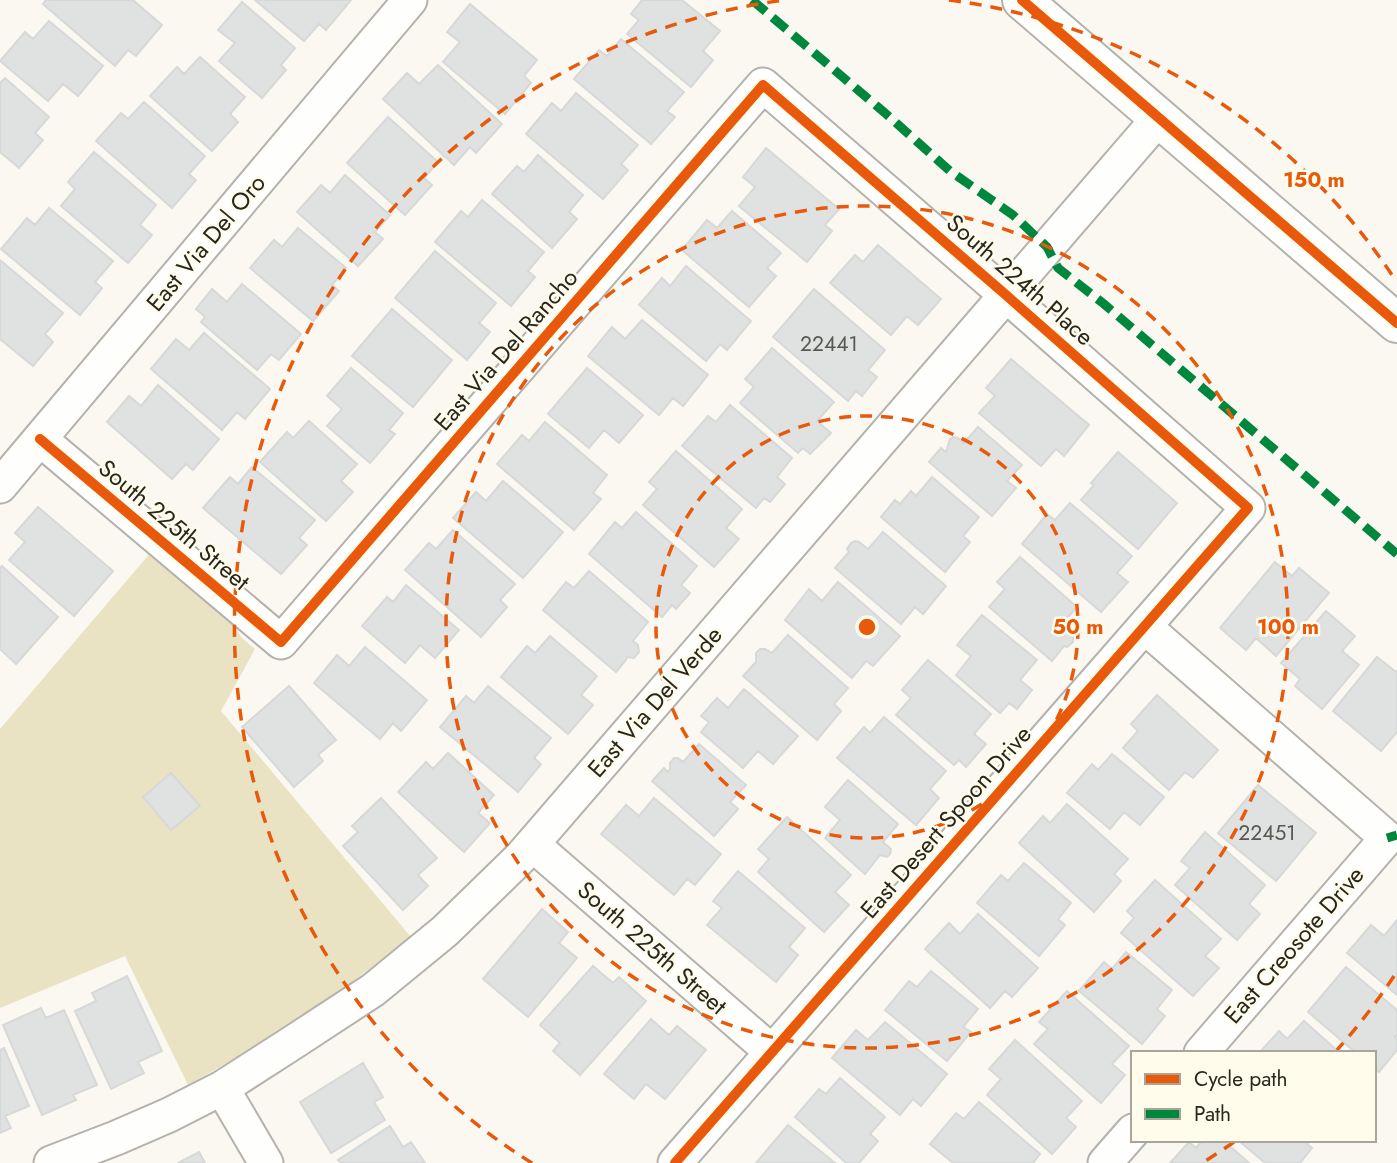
<svg xmlns="http://www.w3.org/2000/svg" width="1397" height="1163" viewBox="0 0 1397 1163" font-family="Jost,sans-serif">
	<style>
		.green { fill: #eae3c3 }
		.building { fill: #dfe2e1; stroke: #d7d9d8; stroke-width: 2 }
		.lines { fill: none; stroke-linecap: round; stroke-linejoin: round }
		.street-casing { stroke: #b4b2ab; stroke-width: 37 }
		.secondary-casing { stroke: #b4b2ab; stroke-width: 42 }
		.street { stroke: #fefefd; stroke-width: 33 }
		.secondary { stroke: #fefefd; stroke-width: 38 }
		.quiet { stroke: #00873e; stroke-width: 9; stroke-dasharray: 18 9; stroke-linecap: butt }
		.cycleway-casing { stroke: #fffceb; stroke-width: 15 }
		.cycleway { stroke: #e8590c; stroke-width: 10 }
		.ring { fill: none; stroke: #e8590c; stroke-width: 3.5; stroke-dasharray: 12 9 }
		.labels { text-anchor: middle; stroke-width: 5; stroke-linejoin: round; paint-order: stroke }
		.number-label { font-size: 21px; fill: #585751 }
		.street-label { font-size: 24px; fill: #28261e; stroke: #fffceb }
		.centre { fill: #e8590c; stroke: #fffceb; stroke-width: 3.5 }
		.ring-label { font-size: 21px; text-anchor: middle; font-weight: bold; fill: #e8590c; stroke: #fffceb; stroke-width: 5; stroke-linejoin: round; paint-order: stroke }
	</style>
	<rect width="100%" height="100%" fill="#faf8f0"/>
	<path class="green" d="M152,551L229,618L242,638L255,649L221,711L411,937L328,1000L250,1050L188,1085L125,956L0,1008V729Z"/>
	<path class="building" d="M46,0H133L162,25L136,56L128,50L115,66L43,4Z
		M255,0H351L326,30L319,24L304,41Z
		M642,0H682L720,31L703,51L713,60L691,87L627,34L639,20L631,14Z
		M242,2L295,48L281,65L286,70L262,98L219,61L235,43L218,30Z
		M470,4L537,60L524,76L531,83L505,114L443,62L460,42L447,32Z
		M49,21L103,66L78,96L63,84L48,101L0,61L25,32L33,39Z
		M621,39L684,92L667,111L675,117L651,144L574,79L599,50L607,56Z
		M200,57L245,97L230,114L238,122L212,151L150,96L177,67L184,74Z
		M438,65L502,124L476,153L470,147L454,165L383,99L407,73L419,84Z
		M5,78L49,117L35,133L43,140L19,168L0,152V83Z
		M576,93L638,145L621,164L628,170L603,199L526,134L552,103L561,111Z
		M144,102L205,156L189,174L196,180L172,208L96,141L121,113L128,119Z
		M388,117L438,162L424,178L432,185L405,215L347,163Z
		M766,148L839,209L825,225L832,231L807,262L739,206L755,187L743,177Z
		M94,152L156,205L140,225L152,235L128,263L61,206L75,189L68,182Z
		M538,155L583,195L569,212L577,219L552,248L492,194L517,166L524,172Z
		M345,175L390,215L375,232L383,239L358,266L297,212L321,185L330,193Z
		M482,200L544,252L528,271L535,277L511,306L435,242L461,211L468,217Z
		M49,208L113,261L95,282L102,288L80,315L1,249L27,218L35,225Z
		M732,211L781,253L767,268L776,276L749,307L682,250L707,220L717,228Z
		M298,228L346,268L332,285L339,291L313,321L250,268L274,240L282,247Z
		M878,245L941,299L918,325L907,316L891,335L830,283L855,255L863,262Z
		M435,251L496,303L479,323L490,332L467,360L395,298Z
		M0,260L63,313L45,334L53,342L33,366L0,339Z
		M686,266L751,321L727,350L720,344L706,361L639,305L662,278L670,286Z
		M242,284L301,334L279,360L271,354L257,370L201,322L205,317L196,309L212,289L227,302Z
		M814,289L885,350L868,370L877,377L862,396L856,391L848,401L773,337Z
		M392,309L452,360L413,407L352,356Z
		M642,320L708,375L683,406L673,398L659,415L588,356L612,327L625,339Z
		M204,333L270,389L245,419L237,412L222,430L151,369L176,339L189,350Z
		M772,348L834,402L817,421L831,433L810,454L803,448L798,453L740,403L754,387L745,379Z
		M1011,359L1089,425L1064,456L1056,449L1041,466L979,413L995,396L986,388Z
		M351,368L403,413L389,430L395,434L370,463L327,426L342,409L327,396Z
		M587,368L643,415L619,443L604,430L589,448L548,414Z
		M158,385L219,439L193,470L186,464L172,479L107,422L129,396L141,406Z
		M730,405L792,458L777,477L785,484L770,502L764,498L756,508L682,446L708,416L716,422Z
		M309,421L357,464L341,481L353,492L326,521L260,462L287,432L293,438Z
		M545,422L607,475L593,493L601,499L574,530L497,464L522,435L529,441Z
		M978,427L1022,465L1007,481L1016,488L992,516L929,462L941,448L946,452L950,439L953,437L958,438L964,443Z
		M676,451L742,509L726,528L739,539L714,567L643,505L657,489L649,482Z
		M1118,452L1177,503L1138,549L1081,500L1094,485L1091,483Z
		M252,467L315,520L299,538L307,545L281,574L203,508L230,477L238,484Z
		M932,477L979,517L963,536L970,542L945,572L881,517L895,500L900,504L911,491L916,496Z
		M503,481L563,532L523,578L453,518L476,492L486,501Z
		M1070,503L1132,556L1117,573L1128,582L1101,612L1022,544L1047,514L1055,520Z
		M38,507L113,571L74,616L9,560L25,542L15,533Z
		M636,512L697,566L681,585L690,593L676,609L672,605L662,617L589,554L615,522L622,528Z
		M453,530L515,584L500,600L507,607L481,637L405,570L429,543L436,549Z
		M883,532L946,586L923,614L915,607L901,624L835,568L849,552L847,549L851,543L855,541L859,542L868,549Z
		M1020,557L1077,607L1061,625L1073,636V642L1067,647L1064,646L1052,661L989,607L1005,589L997,582Z
		M1275,562L1292,576L1299,568L1329,593L1276,656L1256,638L1246,650L1220,628Z
		M2,566L58,617L16,664L0,649V568Z
		M589,571L648,622L633,641L638,645L639,652L634,658L627,657L626,660L616,672L543,610L566,582L574,588Z
		M838,582L900,636L873,666L866,661L852,678L785,620L809,589L822,601Z
		M406,585L459,630L435,658L420,645L405,663L362,626L387,597L393,602Z
		M1326,611L1355,636L1342,651L1359,665L1322,709L1295,686L1300,679L1281,663Z
		M982,615L1037,660L1020,680L1032,690L1017,709L1009,703L1000,713L956,675L971,656L957,645Z
		M788,635L848,688L834,704L841,711L817,740L743,676L756,662V653L760,649H765L772,653Z
		M550,636L597,676L581,695L593,705L568,734L501,677L527,646L535,653Z
		M365,647L427,700L401,731L393,723L380,739L314,683L337,655L349,666Z
		M1377,657L1396,672L1397,671V732L1381,751L1333,711Z
		M928,660L991,714L974,734L986,744L966,767L959,760L954,765L896,715L911,698L902,690Z
		M289,686L336,740L318,755L323,761L294,787L242,727Z
		M488,686L551,738L534,758L541,764L518,792L440,727L466,696L474,703Z
		M744,689L798,736L773,764L758,751L743,768L701,732L709,722L701,716L717,698L728,708Z
		M1157,695L1218,750L1193,778L1185,772L1169,790L1123,748L1138,731L1131,724Z
		M884,717L946,771L930,789L939,798L916,825L837,758L864,727L870,733Z
		M699,744L746,785L730,802L738,809L714,836L652,781L664,768L668,772L670,769V763L674,758H678L683,762Z
		M448,753L494,795L478,813L490,823L464,852L398,792L426,762L433,769Z
		M1112,754L1164,797L1140,825L1124,812L1110,829L1067,793L1092,764L1098,770Z
		M171,773L200,806L171,830L143,797Z
		M848,780L898,824L883,842L891,849L890,854L887,857L880,855L865,874L825,838L840,820L825,807Z
		M1258,785L1316,833L1276,881L1218,833Z
		M381,798L437,858L418,875L428,886L403,910L343,846L358,832L352,826Z
		M654,798L721,854L695,885L687,879L674,895L601,834L626,805L639,816Z
		M1067,804L1128,859L1114,874L1121,881L1094,912L1019,843L1043,816L1050,823Z
		M787,817L851,875L835,892L849,905L824,932L758,872L769,859L758,849Z
		M1205,832L1265,885L1249,904L1260,914L1237,940L1175,885L1190,868L1181,861Z
		M1024,863L1071,903L1058,919L1065,925L1039,956L977,903L1001,875L1008,881Z
		M738,871L805,928L789,947L798,955L776,982L707,925L722,908L713,901Z
		M1155,880L1221,939L1205,956L1219,968L1193,996L1121,933L1134,918L1127,911Z
		M542,909L568,932L559,943L577,958L528,1017L483,979Z
		M978,914L1038,968L1012,997L1005,991L990,1008L925,949L949,923L960,934Z
		M1397,920V995L1347,953L1371,925L1384,936Z
		M1126,952L1172,990L1157,1009L1165,1016L1142,1044L1079,991L1104,962L1112,969Z
		M593,966L613,983L619,977L646,1001L580,1075L553,1051L560,1043L540,1025Z
		M1346,967L1397,1010V1035L1395,1037L1397,1039V1050L1379,1072L1374,1068V1053H1356L1308,1012Z
		M931,971L978,1009L963,1027L971,1032L947,1061L885,1010L909,981L917,987Z
		M127,976L162,1051L138,1062L144,1073L111,1089L75,1011L96,1001L92,993Z
		M1067,991L1129,1046L1112,1064L1125,1075L1101,1103L1034,1044L1048,1029L1039,1022Z
		M41,1008L46,1018L64,1010L97,1085L73,1095L76,1100L42,1115L3,1025Z
		M651,1019L669,1035L677,1026L706,1050L665,1099L646,1084L634,1099L604,1074Z
		M1304,1021L1340,1053H1259L1279,1031L1287,1039Z
		M885,1022L947,1074L921,1106L913,1099L900,1115L832,1058L856,1030L868,1040Z
		M1015,1040L1082,1101L1066,1118L1076,1127L1052,1154L987,1095L1001,1079L989,1069Z
		M4,1048L29,1106L5,1116L11,1128L0,1133V1050Z
		M363,1063L383,1097L374,1102L385,1120L331,1153L300,1102Z
		M840,1078L885,1117L870,1134L878,1141L859,1163H846L795,1117L819,1089L826,1094Z
		M979,1102L1040,1154L1033,1163H953L930,1144L956,1113L964,1119Z
		M788,1125L835,1163H756Z
		M390,1126L403,1147L411,1142L425,1163H341L338,1160Z
		M1203,1140H1223L1249,1163H1170L1189,1142L1196,1148Z
		M1238,1140H1311L1307,1144L1312,1148L1300,1163H1265Z
		M199,1152L205,1163H178Z"/>
	<g class="lines">
		<defs>
			<path id="street" d="M40,439L281,642L763,85L1006,295L1248,508L675,1163
				M0,486L410,0
				M1145,627L1387,838L1201,1053
				M532,844L772,1052
				M222,1088L266,1163
				M51,1163L116,1138L169,1115L222,1088L289,1045L373,990L445,931L521,857L1158,119
				M1105,1163L1133,1131"/>
			<path id="secondary" d="M1022,0L1397,323"/>
		</defs>
		<use href="#street" class="street-casing"/>
		<use href="#secondary" class="secondary-casing"/>
		<use href="#street" class="street"/>
		<use href="#secondary" class="secondary"/>
		<path class="quiet" d="M752,0L885,113L950,171L1013,215L1047,247L1058,268L1104,304L1397,554
			M1387,838L1397,835"/>
		<defs>
			<path id="cycleway" d="M1022,0L1397,323
				M40,439L281,642L763,85L1006,295L1248,508L675,1163"/>
		</defs>
		<use href="#cycleway" class="cycleway-casing"/>
		<use href="#cycleway" class="cycleway"/>
	</g>
	<g class="ring">
		<circle cx="867" cy="627" r="211"/>
		<circle cx="867" cy="627" r="421"/>
		<path d="M1394 976A632 632 0 0 1 1337 1050M1234 1142A632 632 0 0 1 1202 1163M532 1163A632 632 0 0 1 785 0M949 0A632 632 0 0 1 1394 278"/>
	</g>
	<g class="labels">
		<g class="number-label">
			<text x="829" y="351">22441</text>
			<text x="1267" y="840">22451</text>
		</g>
		<g class="street-label">
			<text transform="translate(206 243) rotate(-50)" y="8">East Via Del Oro</text>
			<text transform="translate(1020 280) rotate(41)" y="8">South 224th Place</text>
			<text transform="translate(506 350) rotate(-49)" y="8">East Via Del Rancho</text>
			<text transform="translate(174 525) rotate(40)" y="8">South 225th Street</text>
			<text transform="translate(655 702) rotate(-49)" y="8">East Via Del Verde</text>
			<text transform="translate(946 822) rotate(-49)" y="8">East Desert Spoon Drive</text>
			<text transform="translate(1294 945) rotate(-49)" y="8">East Creosote Drive</text>
			<text transform="translate(652 948) rotate(41)" y="8">South 225th Street</text>
		</g>
	</g>
	<circle cx="867" cy="627" r="10" class="centre"/>
	<g class="ring-label">
		<text x="1314" y="187">150 m</text>
		<text x="1078" y="634">50 m</text>
		<text x="1288" y="634">100 m</text>
	</g>
	<rect x="1131" y="1051" width="245" height="91" fill="#fffceb" stroke="#a9a699" stroke-width="2"/>
	<rect x="1145" y="1074" width="35" height="10" fill="#e8590c" stroke="#a9a699" stroke-width="2"/>
	<text x="1194" y="1086" font-size="21" fill="#28261e">Cycle path</text>
	<rect x="1145" y="1109" width="35" height="10" fill="#00873e" stroke="#a9a699" stroke-width="2"/>
	<text x="1194" y="1121" font-size="21" fill="#28261e">Path</text>
</svg>
